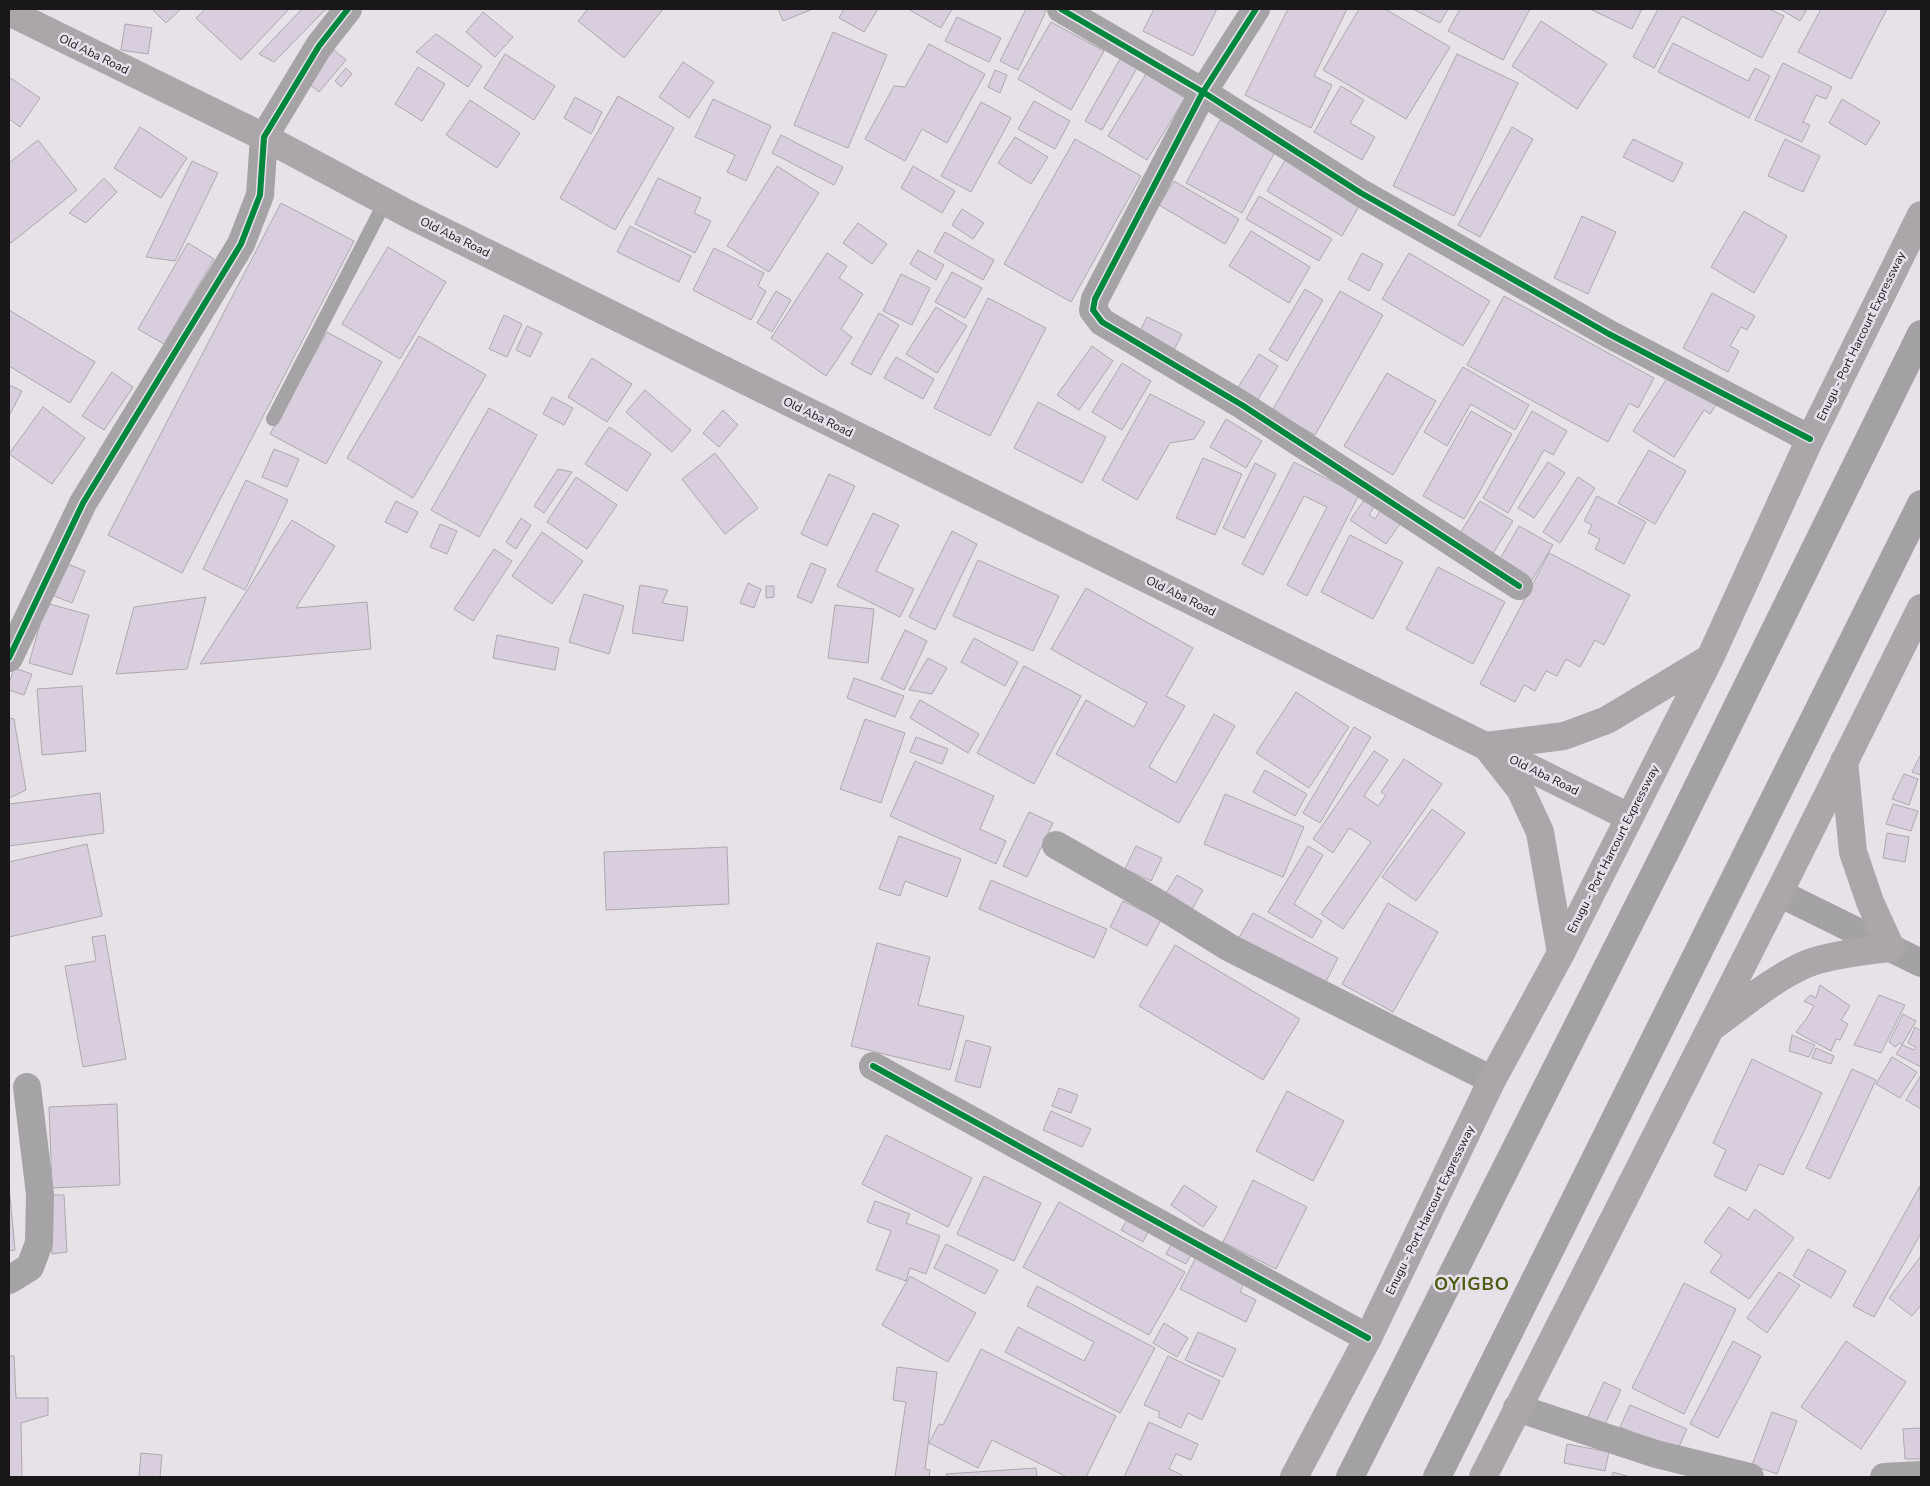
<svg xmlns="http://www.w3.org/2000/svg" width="1930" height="1486" viewBox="0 0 1930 1486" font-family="'Nunito Sans',sans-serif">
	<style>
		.building { fill: #d9cede; stroke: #aca9ad }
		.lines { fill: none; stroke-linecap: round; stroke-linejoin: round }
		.lane { stroke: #a5a3a6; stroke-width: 14 }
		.street { stroke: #a5a3a6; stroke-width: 28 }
		.secondary { stroke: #a5a2a6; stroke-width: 28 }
		.primary { stroke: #aaa6aa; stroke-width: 28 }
		.highway { stroke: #a4a1a5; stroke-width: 28 }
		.cycleway-casing { stroke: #e7dfea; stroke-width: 9 }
		.cycleway { stroke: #00873e; stroke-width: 6 }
		.labels { text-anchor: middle; stroke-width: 5; stroke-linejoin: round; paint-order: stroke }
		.street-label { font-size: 12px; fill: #19171a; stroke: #e7dfea }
		.district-label { font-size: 18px; font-weight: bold; letter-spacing: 1px; fill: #495c10; stroke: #e7dfea }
	</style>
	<rect width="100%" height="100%" fill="#e6e2e7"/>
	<path class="building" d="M152,9H181L166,23Z
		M205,9H289L241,60L196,18Z
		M302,9H326L274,62L259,54Z
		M588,9H663L624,58L578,21Z
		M778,9H813L783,21Z
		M844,9H878L864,32L839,18Z
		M908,9H952L941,28Z
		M1026,9H1042L1046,11L1018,70L1000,61Z
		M1154,9H1217L1193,56L1143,31Z
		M1288,9H1347L1314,76L1332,85L1311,128L1245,95Z
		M1359,9H1385L1450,47L1406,119L1323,70Z
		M1413,9H1448L1440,23Z
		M1460,9H1530L1503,60L1448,31Z
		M1590,9H1642L1632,29Z
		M1658,9H1769L1784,16L1762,58L1682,16L1654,68L1633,57Z
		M1780,9H1807L1800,21Z
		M1821,9H1887L1851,79L1798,52Z
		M483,12L513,37L495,57L466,32Z
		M957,17L1001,38L989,62L945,41Z
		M1541,21L1607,64L1577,109L1512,66Z
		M1051,22L1104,51L1071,110L1018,79Z
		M125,24L152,28L148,54L121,50Z
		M833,32L887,55L848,148L794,125Z
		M436,34L482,66L468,87L416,52Z
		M1673,43L1748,81L1755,68L1770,76L1749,118L1658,72Z
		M929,44L985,74L947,143L922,129L905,161L865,139L894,86L905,87Z
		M334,50L346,60L319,92L307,82Z
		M505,54L555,86L534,120L484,88Z
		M1457,54L1518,83L1454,216L1393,186Z
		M1120,59L1137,68L1102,130L1085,121Z
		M683,62L714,82L689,118L659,97Z
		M1783,63L1832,87L1826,99L1816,95L1803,122L1810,125L1802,142L1755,120Z
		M418,67L445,84L422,121L395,104Z
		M346,68L352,74L341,87L335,81Z
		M995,70L1007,75L1000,93L988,87Z
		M1146,74L1185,98L1147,160L1108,136Z
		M9,77L40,98L20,127L9,119Z
		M1341,86L1364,100L1350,123L1375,137L1362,160L1314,132Z
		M618,96L674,128L615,230L560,198Z
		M575,97L602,112L591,134L564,118Z
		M713,99L771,126L746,181L727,172L735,155L695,137Z
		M1842,99L1880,122L1866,145L1829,123Z
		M470,100L520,133L497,168L446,135Z
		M1034,101L1070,121L1055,149L1018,129Z
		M981,102L1011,118L971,192L941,176Z
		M1220,120L1276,150L1242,213L1186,183Z
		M140,127L187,158L161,198L114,168Z
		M1512,127L1533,139L1480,237L1458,225Z
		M781,135L843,167L834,185L772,153Z
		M1015,137L1048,157L1031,184L998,163Z
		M1075,139L1141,176L1071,302L1004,264Z
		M1633,139L1683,163L1673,182L1623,157Z
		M1785,139L1820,156L1803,192L1768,176Z
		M38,140L77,190L11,243L9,240V163Z
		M1287,157L1362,201L1342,236L1267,191Z
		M192,161L218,173L175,261L146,257Z
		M777,166L819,193L769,272L727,246Z
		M913,166L955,191L942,213L901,188Z
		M104,178L117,192L86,223L69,213Z
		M658,178L701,198L694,213L711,221L695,253L635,224Z
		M1174,181L1239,219L1225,244L1159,205Z
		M1259,196L1332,239L1319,261L1246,219Z
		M281,203L354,241L182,573L108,535Z
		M962,209L984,223L973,239L952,225Z
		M1744,211L1787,236L1754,293L1711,267Z
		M1582,216L1616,232L1588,294L1554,278Z
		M858,223L887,244L872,264L843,243Z
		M630,226L691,256L679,282L617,252Z
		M1251,231L1310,267L1289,303L1229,266Z
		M945,232L994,260L983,280L934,252Z
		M188,243L214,259L164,344L138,329Z
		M388,247L446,282L400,359L342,324Z
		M714,248L764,273L758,286L766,291L751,320L693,290Z
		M918,250L944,265L936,280L910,264Z
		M827,253L847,266L839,278L863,294L841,329L852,337L826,376L771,338Z
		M1362,253L1383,264L1369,291L1348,279Z
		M1409,253L1490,301L1463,346L1382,299Z
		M952,272L982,288L965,318L935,302Z
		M901,274L930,288L912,325L883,311Z
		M1305,289L1323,300L1287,361L1269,350Z
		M776,291L791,300L772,332L757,323Z
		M1340,291L1383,315L1315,435L1272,411Z
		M1712,293L1755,316L1747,330L1741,327L1730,346L1739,351L1728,372L1683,348Z
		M1504,296L1654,378L1638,408L1629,403L1608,442L1467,365Z
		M988,298L1046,328L990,436L934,408Z
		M936,307L967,326L937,373L906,354Z
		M9,310L95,362L70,403L9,366Z
		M879,313L899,325L871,375L851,364Z
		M504,315L522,324L507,357L489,349Z
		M1147,317L1182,334L1173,352L1138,335Z
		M527,326L542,333L530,357L516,350Z
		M327,332L382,362L326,464L270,434Z
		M419,336L486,375L413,498L347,458Z
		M1092,346L1113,361L1079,410L1057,395Z
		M1259,354L1278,366L1257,401L1237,389Z
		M896,357L934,379L923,399L884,378Z
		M592,358L632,384L607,422L568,397Z
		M1122,363L1151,381L1122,430L1092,412Z
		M1463,367L1529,405L1515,430L1471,404L1447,446L1424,432Z
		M112,372L133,387L104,430L82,416Z
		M1671,372L1718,402L1710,414L1704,410L1674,457L1633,431Z
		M1387,373L1436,401L1393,475L1344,446Z
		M9,385L22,391L9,416Z
		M645,390L691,430L672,452L626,412Z
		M1150,394L1205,422L1194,439L1170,443L1137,500L1102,480Z
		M552,397L573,408L564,425L543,414Z
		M1038,402L1106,437L1082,483L1014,448Z
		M43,407L85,438L52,484L9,454Z
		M489,408L537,435L479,537L431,510Z
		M723,410L738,425L719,447L703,433Z
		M1471,411L1512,434L1464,519L1423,496Z
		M1532,411L1567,431L1553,455L1544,450L1508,513L1483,498Z
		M1226,419L1262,441L1246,468L1210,447Z
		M609,427L651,454L627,491L585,464Z
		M274,449L299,459L287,487L262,477Z
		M1649,450L1686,471L1655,524L1618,503Z
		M715,453L758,508L725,534L682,479Z
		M1203,458L1242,474L1215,535L1176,518Z
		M1294,462L1359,495L1307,596L1287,585L1327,507L1304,496L1263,575L1242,564Z
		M1548,462L1565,473L1534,518L1518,508Z
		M1255,463L1276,474L1244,538L1223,528Z
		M558,469L572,472L544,513L534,506Z
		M829,474L855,486L827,546L801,534Z
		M576,477L617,505L587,549L547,522Z
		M1578,477L1595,488L1560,543L1543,532Z
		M246,480L288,500L245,590L203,569Z
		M1597,496L1646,522L1624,564L1595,549L1600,539L1588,533L1592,525L1584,521Z
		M1364,500L1374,507L1369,515L1375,519L1380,511L1400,524L1386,544L1350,520Z
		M396,501L418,512L407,533L385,522Z
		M1480,501L1513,521L1490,558L1457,538Z
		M873,513L899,525L876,571L914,589L900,617L837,586Z
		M521,518L531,525L516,549L506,542Z
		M292,520L335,546L296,608L367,602L371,649L200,664Z
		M440,524L457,531L447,554L430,547Z
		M1519,526L1553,545L1530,583L1497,564Z
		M952,531L977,544L935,630L909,617Z
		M542,532L583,561L552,604L512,576Z
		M1350,535L1403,562L1373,619L1321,592Z
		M494,549L512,561L473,621L454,609Z
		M1549,553L1630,595L1604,645L1595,640L1580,667L1566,659L1557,676L1546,671L1535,691L1524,685L1515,702L1480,684Z
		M978,560L1059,596L1033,651L953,616Z
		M63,562L85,571L72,603L49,594Z
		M811,563L826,569L812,603L797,597Z
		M1438,567L1505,602L1473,664L1406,629Z
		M748,583L761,589L754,608L740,603Z
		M640,585L668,590L662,603L688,607L683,641L632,633Z
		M766,586H774V597L766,598Z
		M1086,588L1193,648L1166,696L1185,706L1149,767L1176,783L1214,714L1235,726L1179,823L1056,754L1086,700L1134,727L1147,703L1051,649Z
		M584,594L624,606L609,654L569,642Z
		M206,597L187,669L116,674L134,607Z
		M46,603L89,615L72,675L29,663Z
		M835,605L874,609L868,663L828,658Z
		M905,630L927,641L904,690L881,679Z
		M497,635L559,648L555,670L493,658Z
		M974,638L1018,662L1005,686L961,662Z
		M928,658L947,668L932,694L909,690Z
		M1024,666L1081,696L1034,784L977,753Z
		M14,668L32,674L24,695L9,690V684Z
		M854,678L904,696L895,717L847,698Z
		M82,686L86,751L42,755L37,689Z
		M1296,692L1349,727L1309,788L1256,753Z
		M920,700L979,734L968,753L910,718Z
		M9,718L14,719L26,790L9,798Z
		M865,719L905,733L881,803L840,789Z
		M1354,727L1371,737L1320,823L1303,813Z
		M916,737L948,749L942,764L910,752Z
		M1374,751L1388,760L1364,796L1378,806L1386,795L1381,792L1404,759L1442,784L1343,929L1321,914L1371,842L1349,828L1333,853L1313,839Z
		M1920,756H1921V775L1912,772Z
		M915,761L994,796L980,829L1006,841L996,864L890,816Z
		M1265,770L1307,794L1295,816L1253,792Z
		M1904,774L1918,779L1909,805L1892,799Z
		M100,793L104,833L9,846V804Z
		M1225,794L1304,827L1283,877L1204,844Z
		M1893,804L1918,811L1911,831L1886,824Z
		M1432,809L1465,833L1416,901L1382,877Z
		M1029,812L1053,823L1027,877L1003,866Z
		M1887,833L1909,837L1905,862L1883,858Z
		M899,836L961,859L947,897L905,881L900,896L879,889Z
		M87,844L102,916L9,937V862Z
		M1136,846L1162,858L1151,881L1125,869Z
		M1308,846L1323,855L1294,904L1322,921L1312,938L1268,912Z
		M727,847L729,904L606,910L604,852Z
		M1177,875L1203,890L1189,914L1163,898Z
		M991,880L1107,929L1094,958L979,909Z
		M1123,901L1161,920L1147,946L1110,927Z
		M1388,903L1438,932L1393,1012L1342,984Z
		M1253,913L1338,958L1323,987L1237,941Z
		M105,935L126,1059L83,1067L65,966L96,961L92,937Z
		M877,943L930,957L918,1005L964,1016L950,1070L851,1046Z
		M1175,945L1300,1019L1263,1080L1139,1006Z
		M1820,985L1850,1006L1841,1020L1848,1024L1840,1040L1836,1039L1831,1051L1796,1032L1807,1018L1814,1006L1804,1001L1811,995L1816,998Z
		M1879,995L1905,1005L1881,1053L1854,1045Z
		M1903,1014L1916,1021L1902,1045L1900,1043L1895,1047L1889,1042Z
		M1915,1027L1921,1031V1067L1896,1054L1902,1045L1914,1050L1916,1047L1908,1043Z
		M1792,1035L1815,1045L1809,1057L1789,1051Z
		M966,1040L991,1047L980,1088L955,1081Z
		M1816,1048L1834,1056L1831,1064L1812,1058Z
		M1892,1057L1917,1072L1900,1098L1876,1084Z
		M1752,1059L1822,1093L1783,1175L1759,1164L1746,1191L1714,1176L1726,1150L1713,1143Z
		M1852,1069L1876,1080L1830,1179L1806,1168Z
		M1921,1075V1109L1906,1100Z
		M1059,1088L1078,1095L1071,1113L1052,1106Z
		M1287,1091L1344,1121L1313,1181L1256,1151Z
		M117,1104L120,1185L52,1188L49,1107Z
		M1051,1111L1091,1129L1082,1147L1043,1130Z
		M886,1135L972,1178L948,1227L862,1184Z
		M984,1176L1041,1203L1014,1261L957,1234Z
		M1253,1180L1307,1207L1276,1269L1223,1242Z
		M1184,1185L1217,1207L1203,1227L1171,1205Z
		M9,1186L15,1250L9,1251Z
		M1920,1186L1921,1233L1874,1317L1853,1306Z
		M49,1195H64L67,1252L52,1254Z
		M875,1201L910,1214L906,1223L940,1236L926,1274L910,1268L906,1281L876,1270L891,1231L867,1222Z
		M1059,1202L1185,1272L1149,1335L1023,1267Z
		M1729,1207L1748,1220L1755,1209L1794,1238L1749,1299L1710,1272L1722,1255L1704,1242Z
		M1130,1215L1151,1227L1143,1242L1121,1230Z
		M1174,1239L1194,1249L1186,1264L1166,1254Z
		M946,1244L998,1270L985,1294L934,1268Z
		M1808,1249L1846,1271L1831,1298L1793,1276Z
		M1197,1255L1246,1279L1240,1292L1256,1300L1246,1322L1180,1289Z
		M1921,1256V1305L1912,1316L1889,1298Z
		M1779,1272L1800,1285L1767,1333L1747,1318Z
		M910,1276L976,1313L948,1362L882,1325Z
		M1684,1283L1736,1309L1684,1414L1632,1388Z
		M1037,1286L1155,1348L1120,1413L1005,1352L1018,1327L1084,1361L1094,1342L1027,1306Z
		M1164,1323L1188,1338L1177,1357L1153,1343Z
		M1198,1332L1236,1349L1223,1377L1185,1360Z
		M1733,1341L1761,1356L1718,1438L1690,1424Z
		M1846,1341L1906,1382L1861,1449L1801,1407Z
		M981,1349L1116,1416L1086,1477H1067L992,1440L978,1468L929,1443L939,1424L943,1425Z
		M9,1356H14L16,1398H48V1415L21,1423L22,1477H9Z
		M1168,1356L1220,1381L1202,1420L1188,1413L1181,1428L1158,1417L1160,1412L1144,1405Z
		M897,1367L937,1372L925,1469L930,1470L929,1477H895L906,1402L893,1400Z
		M1604,1382L1621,1390L1605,1424L1588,1417Z
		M1630,1405L1687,1429L1677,1451L1620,1427Z
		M1772,1412L1797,1421L1777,1474L1752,1465Z
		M1149,1422L1198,1444L1191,1460L1176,1454L1169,1469L1182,1475L1181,1477H1124Z
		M1921,1428V1459H1905L1903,1429Z
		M1567,1444L1609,1452L1605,1471L1564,1463Z
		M141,1453L162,1455L160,1477H139Z
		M1036,1468L1037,1477H947L946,1474Z
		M1613,1472L1630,1477H1612Z"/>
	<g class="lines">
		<path class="lane" d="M273,419L385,202"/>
		<path class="street" d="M1061,9L1203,92L1361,193L1609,334L1810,439
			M1256,9L1203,92L1095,299L1093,310L1102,322L1242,405L1519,586
			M9,658L83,503L241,244L260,195L264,137L319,46L348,9
			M1056,845L1154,901L1230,948L1492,1080
			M873,1066L1368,1338
			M9,1280L30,1267L39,1243L40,1194L27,1087
			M1517,1408L1656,1454L1750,1477
			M1884,1477L1921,1475"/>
		<path class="secondary" d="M1779,893L1921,963"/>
		<path class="primary" d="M9,12L264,137L410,215L1629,817
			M1561,953L1540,832L1520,789L1486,746L1564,736L1607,720L1710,658
			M1715,1025C1744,1004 1771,980 1804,965C1827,955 1866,951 1891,948L1870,902L1853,852L1844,761
			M1294,1477L1368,1338L1492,1080L1561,953L1710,658L1810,439L1921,215
			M1483,1477L1779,893L1921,608"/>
		<path class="highway" d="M1350,1477L1672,839L1921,334
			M1437,1477L1921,504"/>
		<defs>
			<path id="cycleway" d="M1061,9L1203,92L1361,193L1609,334L1810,439
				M1256,9L1203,92L1095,299L1093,310L1102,322L1242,405L1519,586
				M9,658L83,503L241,244L260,195L264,137L319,46L348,9
				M873,1066L1368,1338"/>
		</defs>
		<use href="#cycleway" class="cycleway-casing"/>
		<use href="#cycleway" class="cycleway"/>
	</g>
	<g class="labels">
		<g class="street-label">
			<text transform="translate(94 54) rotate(26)" y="4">Old Aba Road</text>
			<text transform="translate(455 237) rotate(26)" y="4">Old Aba Road</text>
			<text transform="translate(1861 336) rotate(-64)" y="4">Enugu - Port Harcourt Expressway</text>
			<text transform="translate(818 417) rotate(26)" y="4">Old Aba Road</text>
			<text transform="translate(1181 596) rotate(26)" y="4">Old Aba Road</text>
			<text transform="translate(1544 775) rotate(26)" y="4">Old Aba Road</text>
			<text transform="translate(1613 849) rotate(-63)" y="4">Enugu - Port Harcourt Expressway</text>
			<text transform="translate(1430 1210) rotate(-64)" y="4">Enugu - Port Harcourt Expressway</text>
		</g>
		<g class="district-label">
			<text x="1472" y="1290">OYIGBO</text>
		</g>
	</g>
	<rect width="1930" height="1486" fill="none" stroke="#19171a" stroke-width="20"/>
</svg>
